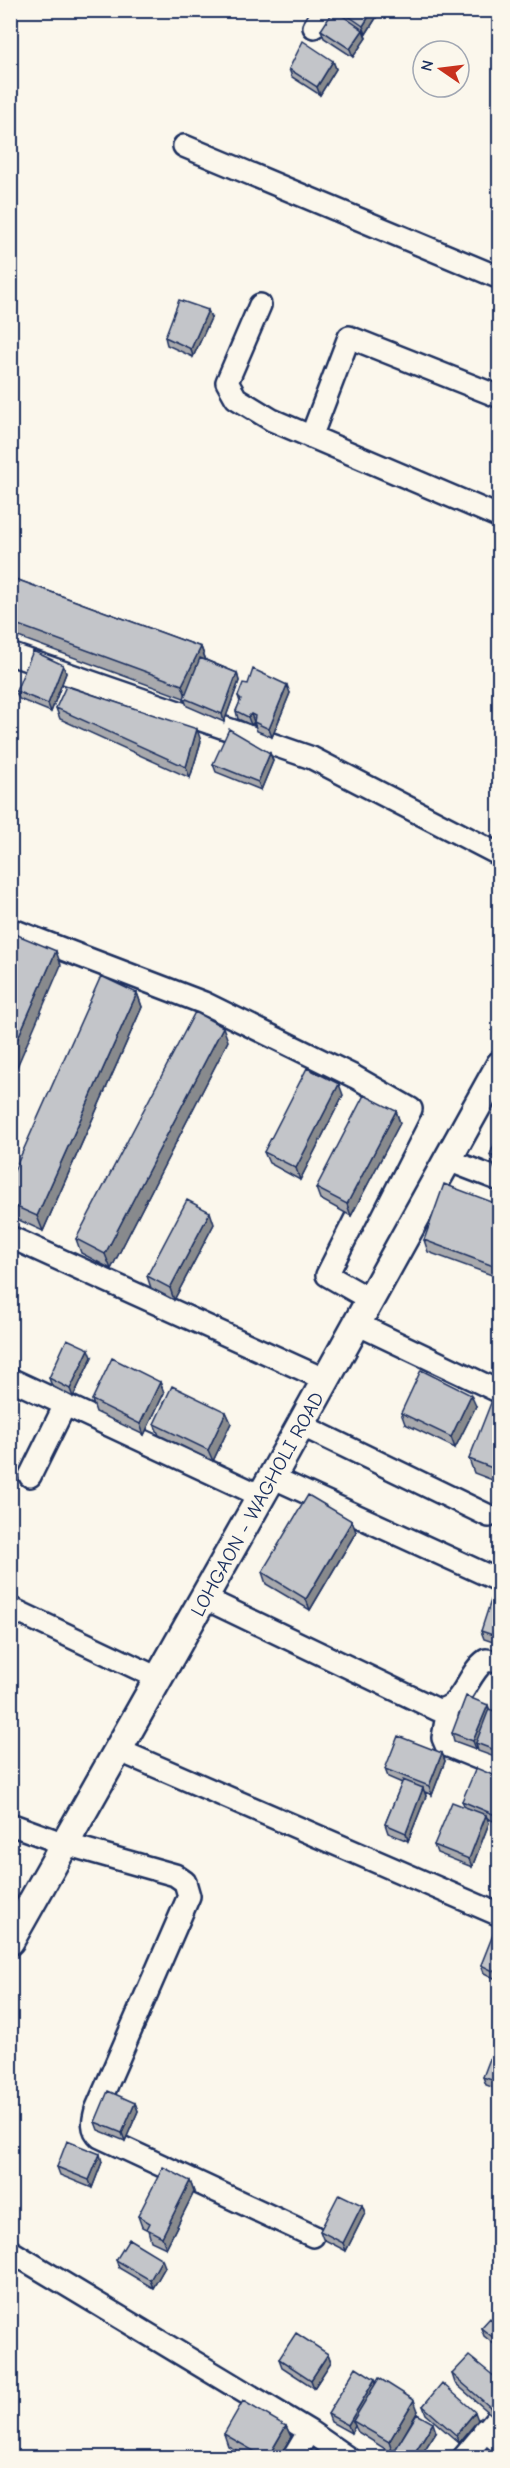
<svg xmlns="http://www.w3.org/2000/svg" width="510" height="2468" viewBox="0 0 510 2468" font-family="'Comic Neue',sans-serif">
	<style>
		.lines { fill: none; stroke-linecap: round; stroke-linejoin: round }
		.minor-casing { stroke: #1b2f5e; stroke-width: 26 }
		.major-casing { stroke: #1b2f5e; stroke-width: 32 }
		.minor { stroke: #fbf7ec; stroke-width: 21 }
		.major { stroke: #fbf7ec; stroke-width: 27 }
		.wall { fill: #a8a9ad; stroke: #1b2f5e; stroke-width: 1.5 }
		.shaded-wall { fill: #888a8d; stroke: #1b2f5e; stroke-width: 1.5 }
		.building { fill: #c3c5c9; stroke: #1b2f5e; stroke-width: 1.5 }
		.labels { text-anchor: middle; stroke-width: 6; stroke-linejoin: round; paint-order: stroke }
		.street-label { font-size: 20px; fill: #1b2f5e; stroke: #fbf7ec }
	</style>
	<rect width="100%" height="100%" fill="#fbf7ec"/>
	<filter id="ink" filterUnits="userSpaceOnUse"><feTurbulence type="fractalNoise" baseFrequency=".0167" numOctaves="2"/><feDisplacementMap in="SourceGraphic" scale="12" xChannelSelector="R" yChannelSelector="G"/><feConvolveMatrix kernelMatrix="1 2 1 2 8 2 1 2 1" color-interpolation-filters="sRGB"/></filter>
	<g filter="url(#ink)">
		<g class="lines">
			<defs>
				<path id="minor" d="M314,27L324,10
					M184,146L500,278
					M260,305L227,382L236,398L272,420L500,517
					M311,437L349,337L500,397
					M10,654L312,758L500,855
					M10,929L204,1003L355,1077L411,1109L327,1275L371,1300
					M448,1160L500,1180
					M10,1237L326,1380
					M357,1324L500,1392
					M10,1379L261,1496
					M301,1425L489,1516
					M30,1476L65,1405
					M272,1477L500,1581
					M204,1598L438,1710C464,1707 466,1674 486,1660L500,1662
					M10,1608L158,1678
					M448,1709L443,1738L446,1745L500,1767
					M118,1750L500,1915
					M10,1824L65,1844L175,1875L185,1882L189,1896L96,2110C93,2121 91,2129 100,2137L313,2236
					M10,2251L309,2431L348,2458
					M484,2430L500,2443
					M293,2458L309,2431
					M463,2458L500,2414"/>
				<path id="major" d="M10,1941L272,1477L500,1065"/>
			</defs>
			<use href="#minor" class="minor-casing"/>
			<use href="#major" class="major-casing"/>
			<use href="#minor" class="minor"/>
			<use href="#major" class="major"/>
		</g>
		<path class="wall" d="M338,10H381L366,34L364,33L366,38L353,57L324,38L321,30L339,14Z
			M333,61L336,69L320,95L292,77L289,69Z
			M211,318L193,357L167,345L165,337Z
			M10,577L201,647L206,660L237,673L239,681L224,722L187,706L184,698L10,634Z
			M63,665L66,673L51,712L19,699L16,691Z
			M290,693L272,737L257,731L254,722L251,725L238,719L236,711L240,702L238,696Z
			M56,708L201,741L190,778L60,719Z
			M270,753L273,761L261,790L216,772L213,764Z
			M137,993L142,1007L43,1231L10,1216V1180Z
			M228,1041L111,1269L81,1253L76,1239Z
			M343,1095L300,1180L269,1163L264,1152Z
			M396,1111L400,1123L351,1216L320,1199L316,1188Z
			M500,1130V1172L495,1170L490,1155Z
			M500,1205V1278L428,1252L424,1240Z
			M214,1224L174,1300L151,1288L147,1276Z
			M92,1357L73,1397L52,1386L49,1378Z
			M160,1382L164,1393L144,1435L96,1412L92,1400Z
			M500,1392V1483L474,1473L469,1459Z
			M476,1406L455,1448L405,1424L401,1413Z
			M226,1412L231,1423L213,1461L159,1435L154,1424Z
			M356,1532L310,1610L266,1584L262,1572Z
			M500,1600V1636H498L496,1643L484,1639L481,1631Z
			M500,1713V1759L478,1751L477,1747L476,1749L454,1741L452,1733Z
			M442,1753L445,1761L432,1795L425,1792L426,1796L408,1841L388,1833L385,1824L402,1783L388,1777L385,1769Z
			M500,1778V1824L487,1818L489,1823L472,1867L437,1853L434,1845L465,1807L462,1801Z
			M500,1929V1981L484,1973L481,1965Z
			M500,2050V2090L486,2085L483,2077Z
			M135,2103L138,2111L125,2141L98,2130L95,2122Z
			M102,2162L92,2188L60,2175L57,2167Z
			M190,2181L194,2192L166,2248L151,2241L148,2230L142,2227L138,2216Z
			M362,2205L365,2213L346,2251L323,2239L320,2231Z
			M116,2260L165,2267L153,2288L119,2268Z
			M500,2327V2349L484,2336L481,2328Z
			M328,2354L331,2362L314,2388L282,2367L279,2359Z
			M452,2374L500,2381V2407L492,2415L455,2383Z
			M377,2383L418,2411L399,2443L436,2432L420,2457H398L395,2450L393,2454L358,2432L355,2426L351,2433L331,2422L328,2414Z
			M423,2406L478,2420L459,2443L426,2414Z
			M286,2426L291,2437L279,2457H249L228,2446L224,2434Z"/>
		<path class="shaded-wall" d="M373,10H381L366,34L363,26Z
			M363,30L366,38L353,57L350,49Z
			M333,61L336,69L320,95L317,87Z
			M208,310L211,318L193,357L191,349Z
			M201,647L206,661L187,699L182,685Z
			M63,665L66,673L51,712L48,704Z
			M237,673L239,681L224,722L222,714Z
			M287,685L290,693L272,737L269,729Z
			M251,714L254,722L251,725L248,717Z
			M197,729L201,741L190,778L186,767Z
			M270,753L273,761L261,790L258,782Z
			M56,951L61,965L10,1083V1056Z
			M137,993L142,1007L43,1231L37,1216Z
			M223,1027L228,1041L111,1269L105,1254Z
			M339,1084L343,1095L300,1180L296,1168Z
			M396,1111L400,1123L351,1216L347,1204Z
			M210,1212L214,1224L174,1300L170,1288Z
			M500,1257V1277L496,1267Z
			M89,1349L92,1357L73,1397L70,1389Z
			M160,1382L164,1393L144,1435L140,1424Z
			M471,1395L476,1406L455,1448L451,1437Z
			M226,1412L231,1423L213,1461L208,1450Z
			M352,1521L356,1532L310,1610L306,1599Z
			M495,1628L498,1636L496,1643L493,1635Z
			M488,1705L491,1713L476,1743L477,1747L476,1749L473,1741Z
			M500,1744V1759L497,1751Z
			M442,1753L445,1761L432,1795L429,1786Z
			M423,1788L426,1796L408,1841L406,1833Z
			M486,1815L489,1823L472,1867L469,1859Z
			M135,2103L138,2111L125,2141L122,2133Z
			M100,2154L102,2162L92,2188L89,2180Z
			M190,2181L194,2192L166,2248L162,2237Z
			M362,2205L365,2213L346,2251L343,2243Z
			M162,2259L165,2267L153,2288L150,2280Z
			M328,2354L331,2362L314,2388L311,2380Z
			M375,2379L378,2387L353,2421L355,2426L351,2433L348,2425Z
			M500,2396V2407L492,2415L490,2407Z
			M414,2400L418,2411L393,2454L389,2442Z
			M475,2412L478,2420L459,2443L456,2435Z
			M433,2423L436,2432L420,2457H412Z
			M286,2426L291,2437L279,2457H268Z"/>
		<path class="building" d="M334,10L363,30L350,49L321,30Z
			M340,10H373L363,26Z
			M303,41L333,61L317,87L289,69Z
			M179,300L208,310L191,349L165,337Z
			M10,577L201,647L182,685L10,622Z
			M33,651L63,665L48,704L16,691Z
			M200,658L237,673L222,714L184,698Z
			M253,669L287,685L269,729L254,722L255,716L251,714L248,717L236,711L241,699L238,696L243,683L248,684Z
			M66,686L197,729L186,767L56,708Z
			M229,729L270,753L258,782L213,764Z
			M15,934L56,951L10,1056V944Z
			M101,976L137,993L37,1216L10,1204V1180Z
			M195,1012L223,1027L105,1254L76,1239Z
			M307,1068L339,1084L296,1168L264,1152Z
			M364,1095L396,1111L347,1204L316,1188Z
			M500,1130V1159L490,1155Z
			M444,1184L500,1205V1257L496,1267L424,1240Z
			M187,1200L210,1212L170,1288L147,1276Z
			M67,1339L89,1349L70,1389L49,1378Z
			M112,1358L160,1382L140,1424L92,1400Z
			M421,1370L471,1395L451,1437L401,1413Z
			M172,1386L226,1412L208,1450L154,1424Z
			M496,1390L500,1392V1471L469,1459Z
			M308,1495L352,1521L306,1599L262,1572Z
			M492,1597L500,1600V1629L495,1628L493,1635L481,1631Z
			M466,1696L488,1705L473,1741L452,1733Z
			M489,1709L500,1713V1744L497,1751L476,1743Z
			M398,1736L442,1753L429,1786L385,1769Z
			M476,1768L500,1778V1817L462,1801Z
			M403,1780L423,1788L406,1833L385,1824Z
			M452,1802L486,1815L469,1859L434,1845Z
			M496,1927L500,1929V1972L499,1974L481,1965Z
			M494,2048L500,2050V2083L483,2077Z
			M108,2091L135,2103L122,2133L95,2122Z
			M67,2141L100,2154L89,2180L57,2167Z
			M163,2167L190,2181L162,2237L147,2229L150,2223L138,2216Z
			M339,2194L362,2205L343,2243L320,2231Z
			M129,2239L162,2259L150,2280L116,2260Z
			M490,2318L500,2327V2343L481,2328Z
			M296,2333L328,2354L311,2380L279,2359Z
			M469,2356L500,2381V2396L490,2407L452,2374Z
			M356,2367L375,2379L348,2425L328,2414Z
			M379,2378L414,2400L389,2442L353,2421Z
			M442,2383L475,2412L456,2435L423,2406Z
			M243,2401L286,2426L268,2457H264L224,2434Z
			M417,2414L433,2423L412,2457H407L395,2450Z"/>
	</g>
	<g class="labels">
		<g class="street-label">
			<text transform="translate(257 1504) rotate(-61)" y="7">LOHGAON - WAGHOLI ROAD</text>
		</g>
	</g>
	<rect width="510" height="2468" fill="none" stroke="#fbf7ec" stroke-width="36"/>
	<rect x="18" y="18" width="474" height="2432" fill="none" stroke="#1b2f5e" stroke-width="2" filter="url(#ink)"/>
	<g transform="translate(441 69) rotate(284)"><circle r="28" fill="#fbf7ec" stroke="#a1a7b3" stroke-width="1.5"/>
	<path d="M0-4.5L10 22L0 15L-10 22Z" fill="#c8321e"/>
	<text y="-9" font-size="16" font-weight="bold" text-anchor="middle" fill="#1b2f5e">N</text>
	</g>
</svg>
